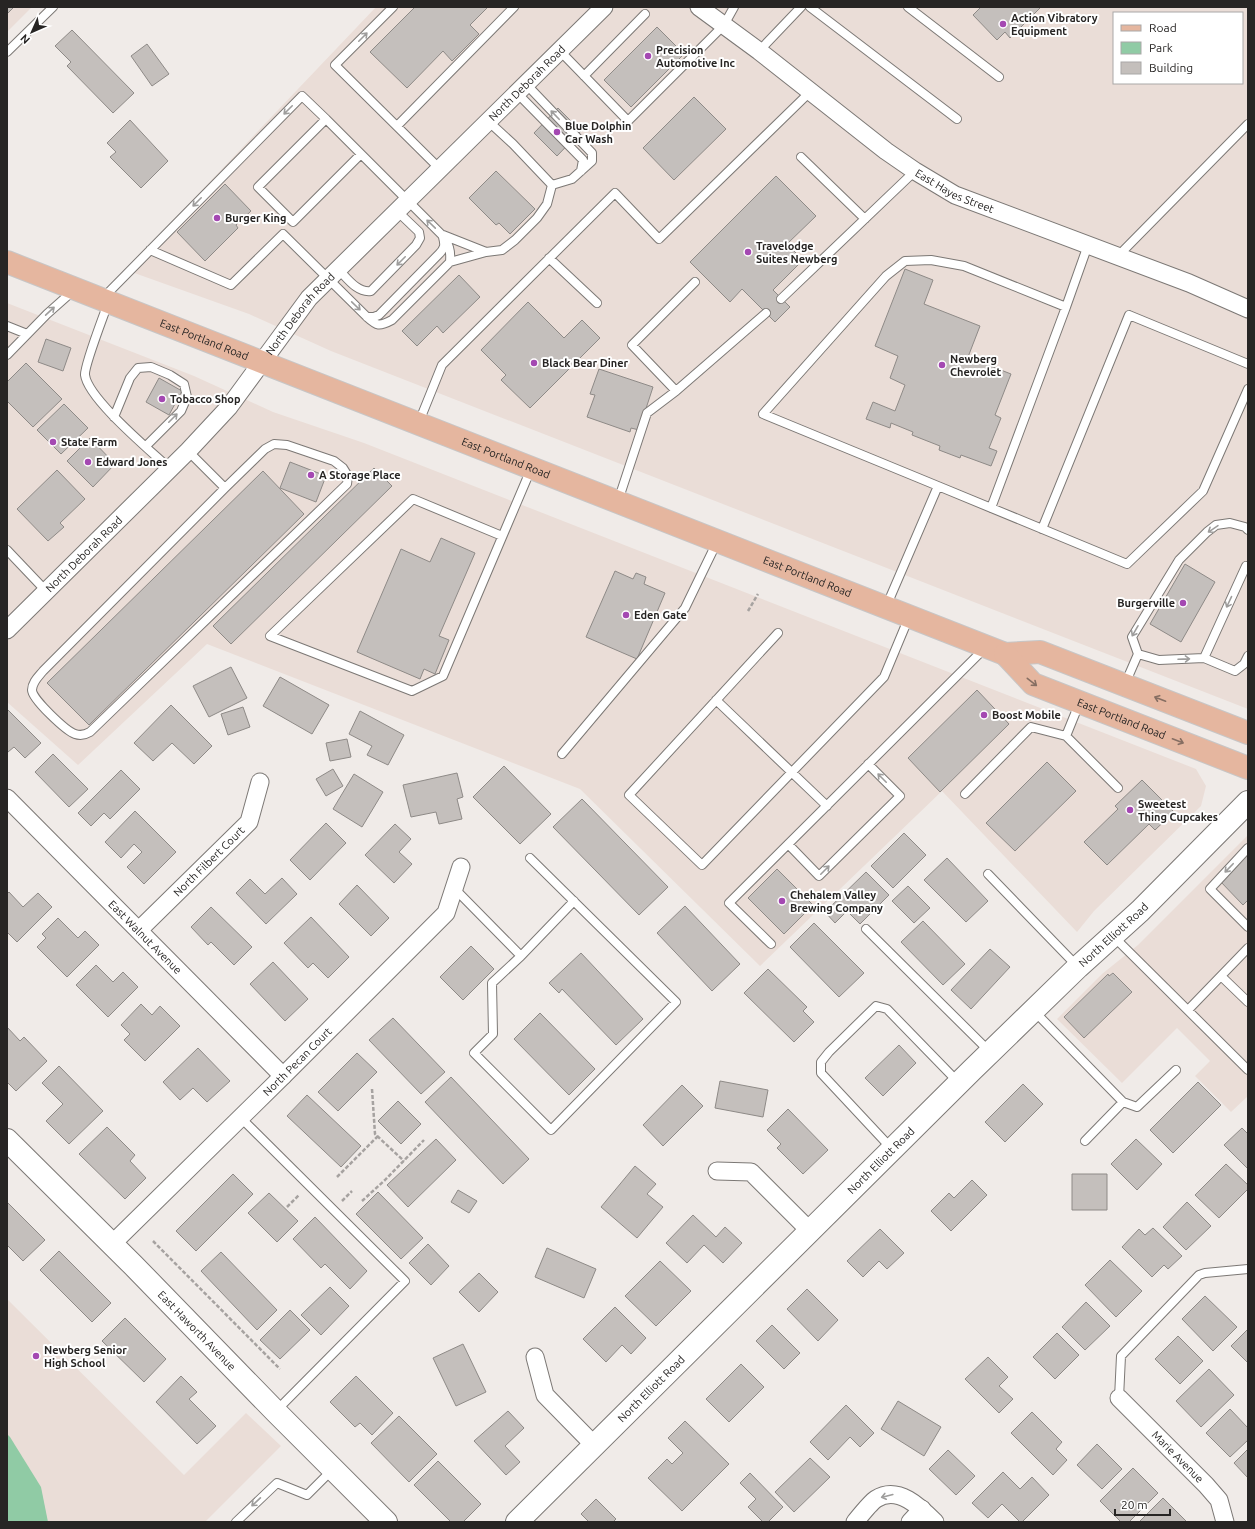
<svg xmlns="http://www.w3.org/2000/svg" width="1255" height="1529" viewBox="0 0 1255 1529" font-family="Ubuntu,sans-serif">
	<style>
		.built { fill: #eaddd7; fill-rule: evenodd }
		.green { fill: #90cba5 }
		.building { fill: #c4bfbc; stroke: #8e8a87 }
		.lines { fill: none; stroke-linecap: round; stroke-linejoin: round }
		.lane-casing { stroke: #7c7875; stroke-width: 10 }
		.street-casing { stroke: #7c7875; stroke-width: 19 }
		.secondary-casing { stroke: #7c7875; stroke-width: 24 }
		.primary-casing { stroke: #c7c6c6; stroke-width: 24 }
		.path { stroke: #a6a2a0; stroke-width: 2.5; stroke-dasharray: 4 2; stroke-linecap: butt }
		.lane { stroke: #fff; stroke-width: 8 }
		.street { stroke: #fff; stroke-width: 17 }
		.secondary { stroke: #fff; stroke-width: 22 }
		.primary { stroke: #e5b69f; stroke-width: 22 }
		.oneway { stroke: #9e9d9c }
		.oneway2 { stroke: #866e62 }
		.poi-dot { fill: #a448b2; stroke: #fff; stroke-width: 1.5 }
		.labels { text-anchor: middle; stroke-width: 4; stroke-linejoin: round; paint-order: stroke }
		.poi-label { font-size: 11px; font-weight: bold; fill: #272524; stroke: #fff; text-anchor: start }
		.street-label { font-size: 11px; fill: #272524; stroke: #fff }
	</style>
	<rect width="100%" height="100%" fill="#f0ebe8"/>
	<path class="built" d="M7,7H32L7,32Z
		M376,7H1248V709L331,351L249,314L126,270ZM1114,13H1242V83H1114Z
		M7,303L194,376L273,412L364,443L1196,769L1206,786L1201,806L1094,911L1077,932L942,791L760,966L580,789L207,644L78,765L7,702Z
		M1248,835V1096L1231,1112L1195,1076L1210,1061L1177,1028L1122,1083L1057,1019L1102,974L1138,945Z
		M7,1299L184,1475L246,1413L281,1446L205,1522H7Z"/>
	<path class="green" d="M7,1434L10,1437L41,1487L48,1522H7Z"/>
	<path class="building" d="M7,7H14L7,14Z
		M415,7H488L470,25L479,34L452,61L443,51L407,88L370,52Z
		M981,7H1041L1010,38L1005,32L997,40L973,15Z
		M657,27L684,54L631,107L604,80Z
		M72,30L134,93L113,113L67,66L71,62L55,46Z
		M147,44L169,74L152,86L131,56Z
		M694,97L726,129L674,180L643,148Z
		M558,108L581,131L557,156L534,133Z
		M130,120L168,161L141,188L110,157L116,152L107,143Z
		M496,171L535,209L510,234L499,223L496,225L469,198Z
		M776,176L816,216L787,244L803,260L773,290L790,307L775,322L742,289L730,302L690,262Z
		M225,184L251,211L236,225L238,228L205,261L177,232Z
		M905,269L933,280L924,304L980,326L968,357L1011,374L995,415L1001,418L989,448L997,451L991,466L961,455L960,458L939,450L940,446L912,435L913,432L891,423L890,428L866,419L873,402L895,411L905,385L890,378L898,356L875,346Z
		M459,275L480,297L443,333L437,326L417,346L402,331Z
		M528,302L564,338L582,320L600,338L530,408L501,380L506,375L481,350Z
		M46,339L71,348L63,371L38,362Z
		M26,363L62,399L33,427L7,401V382Z
		M599,369L653,387L639,430L631,428L630,432L587,417L595,395L590,394Z
		M159,378L182,391L169,415L146,402Z
		M64,404L88,428L61,454L37,430Z
		M90,438L115,464L93,487L67,461Z
		M290,462L326,476L316,502L280,488Z
		M374,468L392,486L231,644L213,626Z
		M57,470L85,499L60,523L64,527L48,541L17,509Z
		M263,471L304,514L89,725L47,683Z
		M441,538L475,553L439,636L449,640L435,674L424,669L420,679L357,652L401,549L430,562Z
		M1185,564L1215,582L1181,642L1150,624Z
		M615,571L633,579L636,573L646,577L644,584L665,593L637,659L586,637Z
		M231,667L247,698L209,717L193,686Z
		M280,677L329,705L312,734L263,706Z
		M977,690L1009,724L940,792L908,758Z
		M171,705L212,746L194,764L172,743L153,761L134,743Z
		M243,707L250,727L228,735L221,714Z
		M7,709L41,743L25,758L14,747L8,752L7,751Z
		M360,711L404,735L388,765L367,755L372,746L349,734Z
		M347,739L351,757L330,761L326,743Z
		M53,754L88,789L69,807L35,772Z
		M1047,762L1076,791L1015,851L986,823Z
		M504,766L551,814L520,844L473,797Z
		M333,769L343,786L326,796L316,779Z
		M121,770L140,789L110,819L104,813L91,826L78,813Z
		M457,773L463,797L457,799L462,819L439,824L436,812L411,817L403,785Z
		M354,774L383,792L362,827L333,809Z
		M1142,780L1174,812L1155,830L1149,824L1107,865L1084,842L1118,809L1115,806Z
		M582,799L668,887L639,915L553,827Z
		M135,811L176,852L144,884L127,867L142,852L134,844L121,858L105,842Z
		M326,823L346,843L310,880L290,860Z
		M395,824L411,839L399,852L412,864L394,883L365,855Z
		M904,833L926,855L893,888L871,866Z
		M1248,853V900L1243,905L1220,881Z
		M947,858L988,901L966,922L924,880Z
		M777,869L813,905L784,934L748,898Z
		M866,872L889,895L860,924L847,911L835,923L825,912Z
		M282,878L297,894L266,924L236,893L250,879L265,894Z
		M357,885L389,918L371,936L339,904Z
		M908,886L930,908L914,923L892,901Z
		M9,892L23,907L38,893L52,907L17,942L7,932V894Z
		M685,906L740,964L712,991L657,933Z
		M211,907L252,947L234,965L211,942L208,945L191,927Z
		M311,917L349,957L328,978L313,963L308,968L284,943Z
		M58,918L78,938L85,931L99,945L67,977L37,947L46,938L42,934Z
		M923,921L965,964L943,985L901,942Z
		M814,923L864,973L839,997L790,947Z
		M471,946L494,969L463,1000L440,977Z
		M990,949L1010,967L971,1009L951,990Z
		M581,953L643,1019L616,1045L562,989L559,993L549,983Z
		M273,962L308,999L285,1021L250,984Z
		M96,965L113,982L123,972L138,987L108,1017L76,985Z
		M768,969L807,1007L803,1011L814,1022L794,1042L744,993Z
		M1113,973L1132,992L1084,1038L1064,1017L1108,974L1109,976Z
		M141,1004L152,1015L160,1006L180,1026L145,1061L124,1040L130,1034L121,1025Z
		M540,1013L595,1069L569,1095L514,1039Z
		M393,1018L445,1072L421,1094L369,1040Z
		M7,1027L20,1041L24,1037L47,1061L16,1091L7,1082Z
		M899,1045L916,1063L883,1096L865,1078Z
		M198,1048L230,1081L207,1102L193,1088L180,1100L163,1082Z
		M357,1053L377,1072L338,1111L318,1092Z
		M59,1066L103,1111L69,1144L46,1121L63,1104L42,1083Z
		M451,1077L529,1159L503,1184L425,1102Z
		M720,1081L768,1090L763,1117L715,1108Z
		M1198,1082L1221,1105L1173,1153L1150,1130Z
		M1023,1084L1043,1104L1005,1142L985,1122Z
		M682,1085L703,1106L663,1146L643,1125Z
		M307,1095L361,1146L341,1167L287,1116Z
		M398,1101L421,1124L401,1144L378,1121Z
		M788,1109L828,1150L803,1174L777,1148L781,1144L767,1130Z
		M107,1127L135,1155L130,1161L146,1178L125,1199L79,1154Z
		M1242,1128L1248,1134V1169L1224,1145Z
		M436,1139L456,1160L408,1207L387,1185Z
		M1136,1139L1162,1164L1137,1190L1111,1164Z
		M1226,1164L1248,1185V1189L1219,1218L1195,1195Z
		M635,1166L656,1184L647,1194L663,1207L637,1238L601,1207Z
		M233,1174L253,1194L196,1251L176,1231Z
		M1072,1174H1107V1210H1072Z
		M972,1180L987,1195L951,1231L931,1211L949,1193L954,1198Z
		M458,1190L477,1201L469,1213L451,1202Z
		M378,1192L423,1238L401,1259L356,1214Z
		M269,1193L298,1221L277,1242L248,1213Z
		M7,1202L45,1240L23,1261L7,1245Z
		M1187,1202L1211,1226L1186,1250L1163,1227Z
		M693,1215L716,1237L725,1227L742,1243L723,1263L704,1245L687,1263L666,1243Z
		M315,1217L367,1271L350,1289L325,1264L321,1268L293,1239Z
		M1153,1228L1182,1256L1168,1269L1164,1265L1152,1277L1122,1247L1139,1229L1145,1235Z
		M880,1229L904,1253L887,1269L879,1261L863,1277L847,1261Z
		M428,1244L449,1266L431,1285L409,1263Z
		M547,1248L596,1269L584,1298L535,1277Z
		M59,1251L111,1303L92,1322L40,1270Z
		M221,1252L277,1310L257,1330L201,1271Z
		M1110,1260L1142,1291L1116,1317L1085,1285Z
		M660,1261L691,1291L656,1326L625,1296Z
		M479,1273L498,1292L479,1312L459,1292Z
		M330,1287L349,1306L321,1335L301,1315Z
		M807,1289L838,1320L818,1341L787,1309Z
		M1205,1296L1237,1327L1213,1351L1182,1319Z
		M1086,1302L1110,1326L1085,1350L1062,1327Z
		M615,1307L646,1338L631,1354L622,1345L606,1362L583,1339Z
		M290,1310L310,1330L280,1359L260,1340Z
		M125,1318L166,1359L144,1382L102,1341Z
		M772,1325L800,1353L784,1369L756,1341Z
		M1248,1329V1363L1231,1346Z
		M1057,1333L1079,1355L1055,1379L1033,1357Z
		M1178,1336L1203,1361L1180,1384L1155,1359Z
		M463,1344L486,1392L456,1406L433,1358Z
		M988,1357L1008,1377L999,1386L1013,1399L999,1413L965,1379Z
		M741,1364L764,1387L729,1422L706,1399Z
		M1209,1369L1234,1395L1201,1427L1176,1401Z
		M181,1376L197,1392L189,1399L216,1426L197,1444L156,1402Z
		M356,1376L393,1413L372,1435L360,1423L355,1427L330,1402Z
		M898,1401L941,1427L924,1456L881,1429Z
		M846,1405L874,1433L860,1447L850,1437L828,1460L810,1442Z
		M1230,1409L1248,1428V1440L1230,1457L1206,1433Z
		M508,1411L524,1428L505,1446L520,1462L506,1475L474,1441Z
		M1032,1412L1062,1442L1056,1449L1067,1460L1053,1475L1011,1433Z
		M399,1416L437,1454L409,1482L371,1443Z
		M685,1421L729,1464L682,1511L648,1478L667,1459L672,1464L683,1453L668,1438Z
		M1097,1444L1122,1469L1102,1489L1077,1465Z
		M1248,1449V1478L1234,1463Z
		M948,1450L975,1476L956,1495L929,1469Z
		M810,1458L830,1477L794,1512L775,1492Z
		M438,1461L481,1504L463,1522H451L414,1485Z
		M1133,1468L1158,1493L1129,1522H1121L1100,1501Z
		M1003,1472L1020,1489L1032,1477L1049,1495L1022,1522H1020L1002,1504L988,1518L972,1503Z
		M750,1473L783,1507L768,1522H763L748,1507L756,1499L740,1483Z
		M1163,1498L1187,1522H1141L1140,1521Z
		M596,1499L616,1519L613,1522H589L581,1514Z"/>
	<g class="lines">
		<defs>
			<path id="lane" d="M393,7L335,65L440,169
				M810,7L957,119
				M908,7L999,77
				M560,51L628,121L724,25L734,7
				M759,51L801,7
				M7,52L53,7
				M584,76L645,14
				M526,84L592,153V161L572,179L552,185
				M517,93L583,160L581,171
				M397,126L514,7
				M801,157L865,219
				M443,235L486,252L502,250L515,240L537,218L547,204L552,185L513,144L488,121
				M150,250L231,285L283,234L367,317C377,326 379,327 392,320L450,262C451,250 449,244 442,235L326,119L258,187L293,222L361,154
				M1118,256L1248,124
				M549,258L597,303
				M450,262L486,252
				M338,269C347,278 357,293 371,291L416,245L420,238L419,232L397,211
				M103,298L302,96L326,119
				M781,299L915,171
				M108,303C104,315 84,366 85,375C88,399 151,451 170,469
				M367,317H374L379,315L439,254C445,248 445,245 443,237
				M7,326L27,334
				M7,355L47,314L74,290
				M676,391L632,345L695,282
				M114,417L130,378L138,368L151,367L170,375L184,384L187,397L181,411L146,446
				M419,422L442,365L615,193L659,239L811,91
				M274,444L287,445L334,461L343,468L348,476L347,484L90,732C85,735 81,736 75,734C66,731 32,699 32,690C32,682 39,676 43,671L225,488L265,449Z
				M188,451L225,488
				M938,486L1127,564L1203,491L1248,389
				M618,501L647,413L676,391L766,313
				M991,508L1066,307
				M1042,529L1129,315L1248,364
				M502,536L413,499L270,636L412,691L443,676L531,469
				M7,550L46,591
				M1248,567L1246,566L1204,658L1235,671L1244,664L1248,656
				M886,607L938,486L763,414L886,276L905,261L931,260L964,266L1066,307L1088,245
				M778,633L629,795L702,865L884,677L909,617
				M1138,654L1159,660L1204,658
				M1125,684L1138,654L1132,637L1179,560L1207,532L1216,525L1230,523L1245,527L1248,530
				M716,700L827,806
				M1066,736L1079,704
				M562,754L685,608L717,542
				M965,794L1031,727L1066,736L1118,788
				M788,844L819,876L900,796L868,764
				M1248,848L1210,889L1248,927
				M988,874L1077,966
				M454,888L521,956L492,983L493,1034L474,1053L551,1130L676,1002L530,858
				M866,929L990,1052
				M1113,936L1248,1070
				M771,944L729,903L986,647
				M521,956L574,901
				M1221,976L1248,1002
				M1188,1010L1248,948
				M1034,1011L1123,1102L1085,1141
				M1123,1102L1137,1107L1176,1070
				M241,1118L405,1281L276,1411
				M892,1149L821,1073V1062L829,1052L876,1006L887,1009L958,1082
				M1119,1398L1121,1356L1199,1275L1205,1273L1248,1269
				M236,1522L277,1483L307,1495L332,1470"/>
			<g id="street">
				<path id="s1" d="M699,7L759,51L886,151L915,171L955,195L1189,283L1248,309"/>
				<path id="s2" d="M7,630L188,451L229,407L309,298L604,7"/>
				<path id="s3" d="M7,798L283,1076"/>
				<path id="s4" d="M139,930L249,822L260,782"/>
				<path d="M717,1171L751,1172L810,1231"/>
				<path id="s5" d="M112,1244L283,1076L446,913L461,867"/>
				<path d="M535,1357L545,1395L594,1445"/>
				<path id="s6" d="M1119,1398L1206,1485L1219,1500L1225,1522"/>
				<path d="M855,1522C860,1516 870,1503 876,1499C898,1485 920,1507 935,1522"/>
				<path d="M910,1522L922,1509"/>
			</g>
			<g id="secondary">
				<path id="s7" d="M7,1140L133,1265L276,1412L386,1522"/>
				<path id="s8" d="M517,1522L972,1070L1078,967L1140,911L1248,802"/>
			</g>
			<g id="primary">
				<path id="s9" d="M7,262L1005,654L1040,652L1248,733"/>
				<path id="s10" d="M1005,654L1033,684L1248,768"/>
			</g>
		</defs>
		<use href="#lane" class="lane-casing"/>
		<use href="#street" class="street-casing"/>
		<use href="#secondary" class="secondary-casing"/>
		<use href="#primary" class="primary-casing"/>
		<path class="path" d="M748,611L758,594
			M372,1089L375,1134L404,1161
			M337,1177L378,1136
			M342,1201L352,1191
			M362,1201L385,1180L424,1140
			M287,1207L299,1195
			M153,1241L280,1369"/>
		<use href="#lane" class="lane"/>
		<use href="#street" class="street"/>
		<use href="#secondary" class="secondary"/>
		<use href="#primary" class="primary"/>
	</g>
	<defs><path id="oneway-shaft" d="M-6 0H5M1.5-3L5.5 0L1.5 3" fill="none" stroke-width="1.6" stroke-linecap="round" stroke-linejoin="round"/></defs>
	<g class="oneway">
		<use href="#oneway-shaft" transform="translate(363 37) rotate(-45)"/>
		<use href="#oneway-shaft" transform="translate(288 110) rotate(135)"/>
		<use href="#oneway-shaft" transform="translate(555 115) rotate(-134)"/>
		<use href="#oneway-shaft" transform="translate(197 202) rotate(135)"/>
		<use href="#oneway-shaft" transform="translate(431 224) rotate(-136)"/>
		<use href="#oneway-shaft" transform="translate(401 261) rotate(135)"/>
		<use href="#oneway-shaft" transform="translate(356 306) rotate(44)"/>
		<use href="#oneway-shaft" transform="translate(50 311) rotate(-43)"/>
		<use href="#oneway-shaft" transform="translate(173 418) rotate(-45)"/>
		<use href="#oneway-shaft" transform="translate(1213 529) rotate(146)"/>
		<use href="#oneway-shaft" transform="translate(1229 602) rotate(115)"/>
		<use href="#oneway-shaft" transform="translate(1135 631) rotate(120)"/>
		<use href="#oneway-shaft" transform="translate(1184 659) rotate(-2)"/>
		<use href="#oneway-shaft" transform="translate(882 778) rotate(-135)"/>
		<use href="#oneway-shaft" transform="translate(1229 868) rotate(134)"/>
		<use href="#oneway-shaft" transform="translate(825 870) rotate(-45)"/>
		<use href="#oneway-shaft" transform="translate(887 1496) rotate(166)"/>
		<use href="#oneway-shaft" transform="translate(256 1502) rotate(137)"/>
	</g>
	<g class="oneway2">
		<use href="#oneway-shaft" transform="translate(1032 682) rotate(38)"/>
		<use href="#oneway-shaft" transform="translate(1160 699) rotate(-159)"/>
		<use href="#oneway-shaft" transform="translate(1178 741) rotate(21)"/>
	</g>
	<g class="poi-dot">
		<circle cx="1003" cy="24" r="4"/>
		<circle cx="648" cy="56" r="4"/>
		<circle cx="557" cy="132" r="4"/>
		<circle cx="217" cy="218" r="4"/>
		<circle cx="748" cy="252" r="4"/>
		<circle cx="534" cy="363" r="4"/>
		<circle cx="942" cy="365" r="4"/>
		<circle cx="162" cy="399" r="4"/>
		<circle cx="53" cy="442" r="4"/>
		<circle cx="88" cy="462" r="4"/>
		<circle cx="311" cy="475" r="4"/>
		<circle cx="1183" cy="603" r="4"/>
		<circle cx="626" cy="615" r="4"/>
		<circle cx="984" cy="715" r="4"/>
		<circle cx="1130" cy="810" r="4"/>
		<circle cx="782" cy="901" r="4"/>
		<circle cx="36" cy="1356" r="4"/>
	</g>
	<g class="labels">
		<g class="poi-label">
			<text x="1011" y="22">Action Vibratory<tspan x="1011" dy="13">Equipment</tspan></text>
			<text x="656" y="54">Precision<tspan x="656" dy="13">Automotive Inc</tspan></text>
			<text x="565" y="130">Blue Dolphin<tspan x="565" dy="13">Car Wash</tspan></text>
			<text x="225" y="222">Burger King</text>
			<text x="756" y="250">Travelodge<tspan x="756" dy="13">Suites Newberg</tspan></text>
			<text x="950" y="363">Newberg<tspan x="950" dy="13">Chevrolet</tspan></text>
			<text x="542" y="367">Black Bear Diner</text>
			<text x="170" y="403">Tobacco Shop</text>
			<text x="61" y="446">State Farm</text>
			<text x="96" y="466">Edward Jones</text>
			<text x="319" y="479">A Storage Place</text>
			<text x="1175" y="607" text-anchor="end">Burgerville</text>
			<text x="634" y="619">Eden Gate</text>
			<text x="992" y="719">Boost Mobile</text>
			<text x="1138" y="808">Sweetest<tspan x="1138" dy="13">Thing Cupcakes</tspan></text>
			<text x="790" y="899">Chehalem Valley<tspan x="790" dy="13">Brewing Company</tspan></text>
			<text x="44" y="1354">Newberg Senior<tspan x="44" dy="13">High School</tspan></text>
		</g>
		<g class="street-label">
			<text dy="4" stroke="none"><textPath href="#s2" startOffset="756">North Deborah Road</textPath></text>
			<text dy="4" stroke="none"><textPath href="#s1" startOffset="316">East Hayes Street</textPath></text>
			<text dy="4" stroke="none"><textPath href="#s2" startOffset="432">North Deborah Road</textPath></text>
			<text dy="4" stroke="none"><textPath href="#s9" startOffset="212">East Portland Road</textPath></text>
			<text dy="4" stroke="none"><textPath href="#s9" startOffset="536">East Portland Road</textPath></text>
			<text dy="4" stroke="none"><textPath href="#s2" startOffset="108">North Deborah Road</textPath></text>
			<text dy="4" stroke="none"><textPath href="#s9" startOffset="860">East Portland Road</textPath></text>
			<text dy="4" stroke="none"><textPath href="#s10" startOffset="136">East Portland Road</textPath></text>
			<text dy="4" stroke="none"><textPath href="#s4" startOffset="98">North Filbert Court</textPath></text>
			<text dy="4" stroke="none"><textPath href="#s8" startOffset="837">North Elliott Road</textPath></text>
			<text dy="4" stroke="none"><textPath href="#s3" startOffset="196">East Walnut Avenue</textPath></text>
			<text dy="4" stroke="none"><textPath href="#s5" startOffset="260">North Pecan Court</textPath></text>
			<text dy="4" stroke="none"><textPath href="#s8" startOffset="513">North Elliott Road</textPath></text>
			<text dy="4" stroke="none"><textPath href="#s7" startOffset="269">East Haworth Avenue</textPath></text>
			<text dy="4" stroke="none"><textPath href="#s8" startOffset="189">North Elliott Road</textPath></text>
			<text dy="4" stroke="none"><textPath href="#s6" startOffset="83">Marie Avenue</textPath></text>
		</g>
	</g>
	<rect width="1255" height="1529" fill="none" stroke="#272524" stroke-width="16"/>
	<rect x="1113" y="12" width="130" height="72" fill="#ffffff" stroke="#a9a8a7"/>
	<rect x="1121" y="25" width="20" height="6" fill="#e5b69f" stroke="#a9a8a7"/>
	<text x="1149" y="32" font-size="12" fill="#272524">Road</text>
	<rect x="1121" y="42" width="20" height="12" fill="#90cba5" stroke="#a9a8a7"/>
	<text x="1149" y="52" font-size="12" fill="#272524">Park</text>
	<rect x="1121" y="62" width="20" height="12" fill="#c4bfbc" stroke="#a9a8a7"/>
	<text x="1149" y="72" font-size="12" fill="#272524">Building</text>
	<g transform="translate(32 32) rotate(225)" stroke="#ffffff" stroke-width="3" paint-order="stroke">
	<path d="M0-3L7 15L0 10L-7 15Z" fill="#272524"/>
	<text y="-6" font-size="11" font-weight="bold" text-anchor="middle" fill="#272524">N</text>
	</g>
	<path d="M1115 1509v6h55v-6" fill="none" stroke="#272524" stroke-width="2"/>
	<text x="1121" y="1509" font-size="12" fill="#272524" stroke="#ffffff" stroke-width="3" paint-order="stroke">20 m</text>
</svg>
